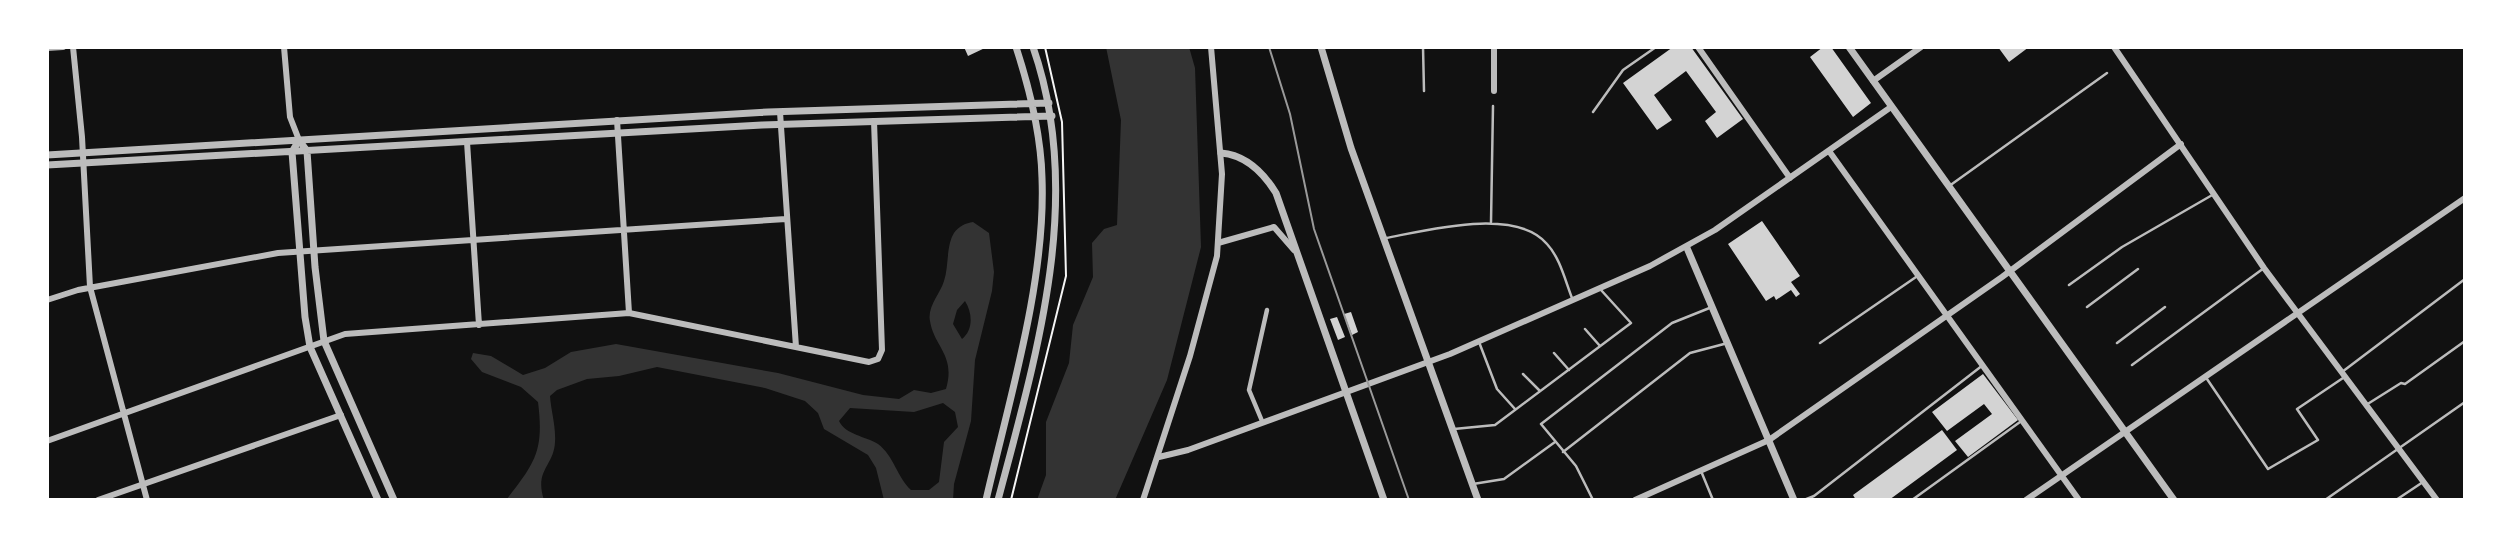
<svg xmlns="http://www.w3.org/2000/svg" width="2512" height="547" viewBox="0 0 2512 547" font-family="'PT Sans',sans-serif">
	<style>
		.water { fill: #333; fill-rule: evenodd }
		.building { fill: #d3d3d3 }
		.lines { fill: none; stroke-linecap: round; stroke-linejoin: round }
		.path { stroke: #f5f5f5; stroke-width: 2 }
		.service { stroke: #bcbcbc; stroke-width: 2.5 }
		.pedestrian { stroke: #bcbcbc; stroke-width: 4.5 }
		.minor { stroke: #bcbcbc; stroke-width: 6 }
		.tertiary { stroke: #bcbcbc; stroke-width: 7 }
		.tram { stroke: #9a9a9a; stroke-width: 2 }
	</style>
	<rect width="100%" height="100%" fill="#111"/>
	<path class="water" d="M1106,47H1189L1195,68L1201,247L1167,380L1115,500H1037L1046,475V422L1069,363L1073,325L1093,277L1092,243L1104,229L1117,225L1121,120Z
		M973,222L989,233L994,272L992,291L975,360L971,421L954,484L953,500H884L876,468L868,455L824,429L818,413L805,401L765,388L657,367L619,376L587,379L557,390L550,396C551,411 556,426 555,442C554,466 534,470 544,500H506C536,462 544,450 538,402L521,387L482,372L471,359L473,353L491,356L523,375L545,368L571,352L616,344L778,373L863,395L899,399L914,390L931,393L946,389C956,355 934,347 930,321C927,307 940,294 944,281C949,266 946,246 954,233C959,226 966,223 973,222ZM965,301C973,314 973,330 962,339L953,324L957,310ZM943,403L955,412L958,427L944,442L939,482L929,490H911C897,477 894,456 878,444C865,436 846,435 839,421L850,408L914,412Z"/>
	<path class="building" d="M964,47H987L968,56Z
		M1673,47H1691L1743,119L1717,138L1705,121L1716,112L1686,71L1654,95L1672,120L1657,130L1623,83Z
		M1823,47H1831L1871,103L1853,117L1810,57Z
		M1998,47H2029L2009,62Z
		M1762,221L1800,276L1791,282L1800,294L1796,297L1791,290L1776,300L1774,296L1766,301L1728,244Z
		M1351,312L1358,332L1352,335L1344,314Z
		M1337,317L1345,337L1338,340L1330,319Z
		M1983,374L2018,420L1968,457L1955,441L1992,414L1984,404L1947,431L1932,412Z
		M1942,430L1957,450L1889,500H1856L1853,495Z"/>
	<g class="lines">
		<path class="path" d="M1011,500L1066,276L1062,122L1045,47"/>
		<path class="service" d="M1423,47L1424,91
			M1593,112L1623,70L1656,47
			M1952,184L2107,73
			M1491,222L1493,106
			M1386,238C1428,230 1516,207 1547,244C1560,258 1565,280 1572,298
			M2069,285L2122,247L2214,194
			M2087,307L2138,269
			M1585,329L1600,346
			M1479,342L1497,389L1515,409
			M1820,343L1916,277
			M2117,343L2165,307
			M1554,353L1569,370
			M2132,365L2264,268
			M2342,372L2465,279
			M1523,374L1540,391
			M2207,379L2268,469L2318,440L2297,409L2343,378
			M2366,405L2401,383L2405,384L2465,341
			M1454,429L1495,425L1631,323L1601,290
			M1563,452L1690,353L1724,344
			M1701,471L1713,500
			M1473,484L1504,479L1555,442
			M1593,500L1576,466L1541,424L1672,323L1712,307
			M1804,500L1814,496L1983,365
			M1912,500L2020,422
			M2325,500L2465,402
			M2396,500L2423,482"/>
		<path class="pedestrian" d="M1262,421L1249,390L1267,310"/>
		<path class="minor" d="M73,47L82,137L90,287L147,500
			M284,47L290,117L299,140
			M1698,47L1790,178
			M2114,47L2264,268L2437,500
			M47,48L63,47
			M1873,81L1921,47
			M1494,91V47
			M780,112L796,347
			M617,120L629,313
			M467,142L479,325
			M1829,151L2079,500
			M1218,243L1274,227L1294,250
			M47,300L78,290L278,253L786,219
			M47,441L345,334L629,313L869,362L878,359L882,350L874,121
			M1159,457L1188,450L1450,354L1650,266L1715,230L1891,107
			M98,500L341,415
			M1143,500L1190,356L1217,256L1222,174L1211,47
			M1635,500L1769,440L2002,277L2181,144
			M2026,500L2465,198"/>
		<path class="tertiary" d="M1321,47L1351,148L1478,500
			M1849,47L2174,500
			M299,140L307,151L315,267L324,341L394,500
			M299,140L292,152L305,317L310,347L378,500
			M1221,153C1245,155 1263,172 1276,193L1384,500
			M47,155L768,112L1049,103
			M47,165L762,125L1052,116
			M1687,248L1794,500
			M986,500C1009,400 1046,281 1042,178C1041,133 1030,90 1016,47
			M998,500C1037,353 1085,196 1033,47"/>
		<path class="tram" d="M1269,47L1290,114L1314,229L1409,500"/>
	</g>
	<rect width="2512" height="547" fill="none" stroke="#ffffff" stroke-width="98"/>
</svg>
